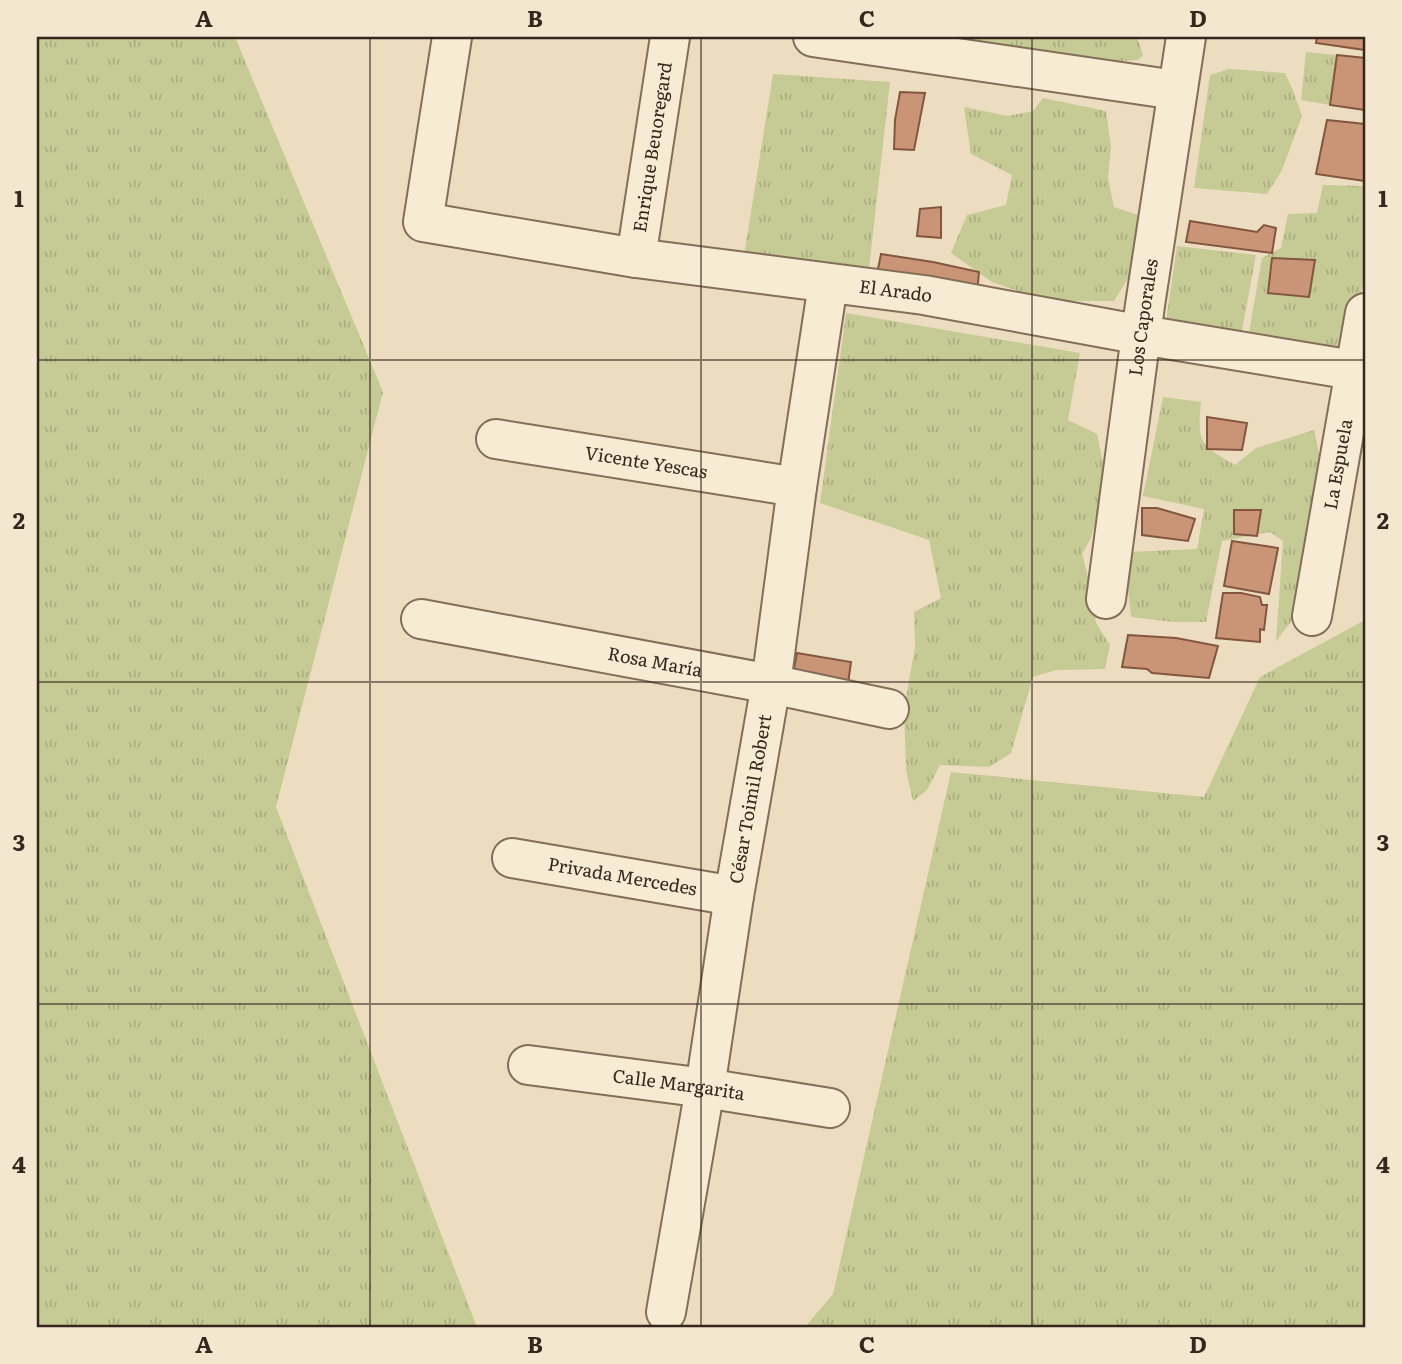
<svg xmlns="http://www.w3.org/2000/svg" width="1402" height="1364" viewBox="0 0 1402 1364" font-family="Literata,serif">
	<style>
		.grass { fill: url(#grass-tufts) }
		.building { fill: #ca9577; stroke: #83563f; stroke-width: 2 }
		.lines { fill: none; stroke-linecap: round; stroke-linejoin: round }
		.minor-casing { stroke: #856e59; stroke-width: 42 }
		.minor { stroke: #f8ebd3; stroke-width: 38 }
		.grid { fill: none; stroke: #35271d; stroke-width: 2; stroke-opacity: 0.55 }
		.labels { text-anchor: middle; stroke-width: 6; stroke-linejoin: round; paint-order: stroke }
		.street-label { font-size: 18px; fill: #35271d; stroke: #f4e7cf }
		.neatline { fill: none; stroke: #35271d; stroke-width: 2.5 }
		.grid-label { font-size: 23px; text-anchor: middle; font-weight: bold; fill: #35271d }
	</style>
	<defs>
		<pattern id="grass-tufts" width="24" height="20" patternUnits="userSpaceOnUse" patternTransform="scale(1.75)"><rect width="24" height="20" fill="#c6ca95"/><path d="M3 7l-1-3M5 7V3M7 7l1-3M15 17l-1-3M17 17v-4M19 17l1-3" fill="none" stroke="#abae80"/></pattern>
	</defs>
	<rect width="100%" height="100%" fill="#ecddc0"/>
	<path class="grass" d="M37,37H235L383,392L276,807L477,1327H37Z
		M938,37H1137L1143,55L1138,60L1122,61L1059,55L1040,49L966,42Z
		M1306,52L1337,55L1330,105L1301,100Z
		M1229,69L1285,73L1292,88L1302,116L1282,170L1267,194L1194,188L1210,75Z
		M773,74L890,82L868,277L743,262Z
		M1043,98L1106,111L1111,147L1108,177L1114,207L1138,215L1131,274L1114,301H1047L992,282L951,253L967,215L1006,205L1012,175L971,154L964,107L1008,116L1033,111Z
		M1323,185L1365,186V272L1349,363L1246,349L1262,258L1281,248L1288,214L1317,213Z
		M1177,246L1256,255L1241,336L1165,328Z
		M846,313L1080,353L1068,420L1097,434L1107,483L1091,538L1082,554L1089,581L1096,623L1110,645L1105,669L1056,670L1033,677L1011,753L989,767L940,765L927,790L913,801L906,770L904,709L915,647L914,612L941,598L929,540L820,503Z
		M1163,397L1201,402C1197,443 1200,445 1235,465L1256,448L1314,430L1321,462L1301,609L1276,641L1283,541L1270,532L1222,541L1206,622H1173L1131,617L1128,589L1129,552L1197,549L1204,509L1143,496Z
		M1365,620V1327H805L833,1294L951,772L1204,797L1260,677Z"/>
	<path class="building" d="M1317,37H1365V50L1316,43Z
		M1337,55L1365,58V110L1330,105Z
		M900,92L925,93L914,150L894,149L895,120Z
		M1327,120L1365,124V181L1316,174Z
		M941,207V238L917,236L920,209Z
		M1190,221L1257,232L1264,225L1276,228L1272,253L1186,242Z
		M881,254L933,262L979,272L977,294L876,279Z
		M1272,258L1315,260L1309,297L1268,293Z
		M1207,417L1247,423L1242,450L1207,449Z
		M1142,508H1157L1195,519L1188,541L1142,535Z
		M1234,510H1261L1257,536L1234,534Z
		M1232,541L1278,548L1269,594L1224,586Z
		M1223,593H1241L1260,597L1262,605H1267L1264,630L1260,629V642L1216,638Z
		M1128,635L1176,638L1218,646L1209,678L1152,673L1147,669L1122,667Z
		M797,653L851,662L847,691L792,679Z"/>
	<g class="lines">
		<defs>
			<g id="minor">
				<path id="s1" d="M452,37L423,222L636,258L924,295L1142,335L1365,372"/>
				<path d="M813,37L1176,90"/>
				<path id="s2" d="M636,258L670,37"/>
				<path id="s3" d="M496,439L797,487"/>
				<path id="s4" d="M1106,599L1145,305L1186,37"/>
				<path id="s5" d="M1312,616L1365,313"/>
				<path id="s6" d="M421,619L771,684L889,709"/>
				<path id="s7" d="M512,858L734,896"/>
				<path id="s8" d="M528,1065L705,1088L830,1108"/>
				<path id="s9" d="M666,1312L705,1088L734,896L771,684L797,487L828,284"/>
			</g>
		</defs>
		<use href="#minor" class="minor-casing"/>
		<use href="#minor" class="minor"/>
	</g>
	<path class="grid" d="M370,37V1327M701,37V1327M1032,37V1327M37,360H1365M37,682H1365M37,1004H1365"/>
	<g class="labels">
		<g class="street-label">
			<text dy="6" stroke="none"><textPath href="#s2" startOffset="112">Enrique Beuoregard</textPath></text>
			<text dy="6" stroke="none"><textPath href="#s1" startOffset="665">El Arado</textPath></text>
			<text dy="6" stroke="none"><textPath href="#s4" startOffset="284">Los Caporales</textPath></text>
			<text dy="6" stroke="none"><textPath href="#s3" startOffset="152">Vicente Yescas</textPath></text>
			<text dy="6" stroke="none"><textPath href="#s5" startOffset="154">La Espuela</textPath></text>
			<text dy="6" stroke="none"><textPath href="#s6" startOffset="238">Rosa María</textPath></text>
			<text dy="6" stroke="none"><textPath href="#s9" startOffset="520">César Toimil Robert</textPath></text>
			<text dy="6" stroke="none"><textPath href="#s7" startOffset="112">Privada Mercedes</textPath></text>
			<text dy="6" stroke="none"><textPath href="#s8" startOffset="152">Calle Margarita</textPath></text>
		</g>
	</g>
	<rect width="1402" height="1364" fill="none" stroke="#f4e7cf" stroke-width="77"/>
	<rect x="38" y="38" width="1326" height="1288" class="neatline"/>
	<g class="grid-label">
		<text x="204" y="27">A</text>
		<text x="535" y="27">B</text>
		<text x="867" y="27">C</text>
		<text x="1198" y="27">D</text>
		<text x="19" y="207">1</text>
		<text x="1383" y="207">1</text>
		<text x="19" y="529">2</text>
		<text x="1383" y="529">2</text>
		<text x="19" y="851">3</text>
		<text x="1383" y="851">3</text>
		<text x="19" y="1173">4</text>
		<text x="1383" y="1173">4</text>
		<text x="204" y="1353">A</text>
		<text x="535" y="1353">B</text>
		<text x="867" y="1353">C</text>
		<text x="1198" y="1353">D</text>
	</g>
</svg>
